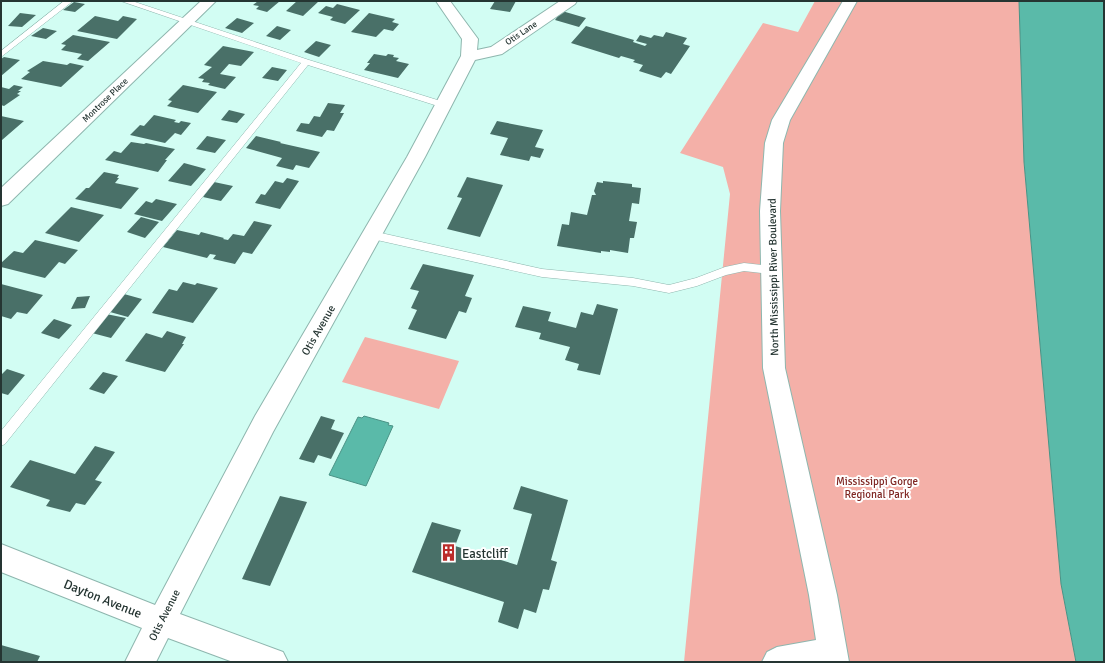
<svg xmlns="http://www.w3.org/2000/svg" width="1105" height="663" viewBox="0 0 1105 663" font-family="Signika,sans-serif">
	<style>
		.green { fill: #f4b0a8 }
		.water { fill: #5abaa9; stroke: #4a9285 }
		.building { fill: #497068 }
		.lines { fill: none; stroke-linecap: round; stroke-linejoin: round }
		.service-casing { stroke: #8eb6ae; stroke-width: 1 }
		.minor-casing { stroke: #8eb6ae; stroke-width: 2 }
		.tertiary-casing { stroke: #8eb6ae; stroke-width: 2 }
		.service { fill: #fff; fill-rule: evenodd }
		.minor { fill: #fff; fill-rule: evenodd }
		.tertiary { fill: #fff; fill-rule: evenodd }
		.labels { text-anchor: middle; stroke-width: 4; stroke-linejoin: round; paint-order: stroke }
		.far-street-label { font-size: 9px; fill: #253532; stroke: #fff }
		.street-label { font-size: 11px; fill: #253532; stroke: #fff }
		.park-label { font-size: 11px; fill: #7f2622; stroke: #fff }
		.near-poi-label { font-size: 13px; fill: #253532; stroke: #fff; text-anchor: start }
		.near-street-label { font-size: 13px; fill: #253532; stroke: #fff }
	</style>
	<rect width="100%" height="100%" fill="#d2fdf3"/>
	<path class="green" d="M815,1H1019L1024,162L1061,584L1076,662H684L730,194L723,167L680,153L763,23L798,32Z
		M365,337L459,361L439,409L342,382Z"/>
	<path class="water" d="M1019,1H1104V662H1076L1061,584L1024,162Z
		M364,416L389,423L388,425L393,426L366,486L329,475L358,417L362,418Z"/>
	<path class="building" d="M258,1H280L267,12L256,9L259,6L253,5Z
		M297,1H319L303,16L286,11Z
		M495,1H516L510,12L490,9Z
		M74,2L85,4L75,12L63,10Z
		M337,4L360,10L345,24L330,20L333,17L318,13L326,6L333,8Z
		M562,11L586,18L579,27L555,20Z
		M20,13L36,15L22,27L8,26Z
		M369,13L395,19L392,22L399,24L393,31L384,29L376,37L351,32Z
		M95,16L118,21L123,16L137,19L117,39L77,31Z
		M237,18L254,23L242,33L225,28Z
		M277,26L291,30L280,40L266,36Z
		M586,26L634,40L633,42L645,46L647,44L636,41L640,35L651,38L654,35L663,37L666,32L687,38L683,44L690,46L671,74L666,72L661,78L639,71L643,65L633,62L635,60L621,56L619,58L571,43Z
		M43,28L57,31L46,39L31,36Z
		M73,35L110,42L88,61L77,59L82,54L61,50L66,45L61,44Z
		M316,41L331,45L319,57L304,52Z
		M223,46L254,52L241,66L229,64L220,74L236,77L225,89L208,85L210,83L202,82L204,79L198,78L212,67L204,65Z
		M374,54L386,56L388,54L394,55L393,57L399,58L396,61L409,64L398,78L364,70L370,63H367Z
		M4,57L20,60L1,76V59Z
		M43,61L67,65L70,63L84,66L61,87L21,79L30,72L27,71Z
		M272,67L287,70L278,81L262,78Z
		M14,85L23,87L18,91H21L17,94L20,95L4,106L1,105V87L9,89Z
		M183,85L217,92L198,113L167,106L172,101L168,100Z
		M328,103L345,105L340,113H344L334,131L327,130L322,137L296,131L301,123L309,124L314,116L320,117Z
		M229,110L245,114L237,123L221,120Z
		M154,115L176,120L174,122L179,123L181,121L191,123L181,135L175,133L165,143L130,135L140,125L144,126Z
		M1,116L24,121L2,140L1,139Z
		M497,121L543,130L535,147L544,149L540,158L531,156L529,161L500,155L508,138L490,134Z
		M207,136L226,140L215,153L196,149Z
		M256,136L281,142L280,143L320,152L309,168L296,165L293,170L276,166L282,158L246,148Z
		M131,142L144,144L146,143L175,149L165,160H167L158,172L105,160L114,151L121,153Z
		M184,163L206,169L191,186L168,181Z
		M104,172L119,175L117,178H119L115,183L139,188L121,209L75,199L86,188H89Z
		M467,177L503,185L480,237L447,229L462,198L457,197Z
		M287,178L299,181L280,209L255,203L261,194L265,195L275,181L283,183Z
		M603,181L632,184V187L641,188L639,204L632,203L629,221L637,222L634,238H630L628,253L610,250V252L601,251V253L557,246L562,224L569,225L571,212L587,215L592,195H596L594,191L597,182L603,183Z
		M214,182L233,186L221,201L203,197Z
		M156,199L177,204L162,221L134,214L146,201L152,203Z
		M71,207L104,215L79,242L45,233Z
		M141,217L159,222L145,238L127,232Z
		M254,221L272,225L252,254L243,252L235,264L213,259L216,255L210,254L207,258L163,247L177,230L199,235L201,232L224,238L223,239L228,240L233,234L244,236Z
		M35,240L78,250L65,264L59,262L45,278L1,267V263L14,251L23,253Z
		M423,264L474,275L465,296L472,298L466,313L459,311L446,339L408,329L417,310L411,308L419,291L410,289Z
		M183,282L195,285L197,283L218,288L193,323L152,313L169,289L177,291Z
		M1,284L43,295L27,314L17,312L11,319L1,316Z
		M124,294L142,299L128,317L110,312Z
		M90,296L85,308L71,309L77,297Z
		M597,304L618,309L600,375L577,370L579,364L565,360L570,347L539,339L541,333L515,327L523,306L551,312L548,321L576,328L581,312L593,315Z
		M106,314L126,318L111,338L92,333Z
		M54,319L72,325L59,339L41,333Z
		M167,331L186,337L182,344H184L165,372L125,361L146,333L162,338Z
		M7,369L25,375L8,395L1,393V375Z
		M103,372L118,376L104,394L89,389Z
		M321,416L335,420L331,429L344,433L331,459L318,455L314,463L299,459Z
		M95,446L115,452L95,480L102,482L85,505L76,503L70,512L46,506L50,500L10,487L30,460L75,474Z
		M521,486L568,500L551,560L557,562L549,590L543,589L536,613L524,609L518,629L498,622L504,602L412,572L432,522L461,530L455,546L517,565L532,514L513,509Z
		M280,496L307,502L270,586L242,579Z
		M1,645L40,656L37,662H1Z"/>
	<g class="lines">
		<defs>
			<path id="service" d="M64,1H73L1,57V51Z
				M121,1H132L309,60L447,103L448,105L444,108L441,107L308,65L5,444L1,446V431L301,63Z
				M372,231L542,269L633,278L669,285L696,278L725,267L744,263L770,266L774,267L775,270L774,273L770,274L744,271L726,275L697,286L669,293L633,286L542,277L368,238L367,235L368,232Z"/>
			<path id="minor" d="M201,1H216L8,204L1,206V188Z
				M436,1H450L478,39L477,50L491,47L560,1H577L575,4L502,54L475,60L425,157L273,432L180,614L283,652L288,662H233L168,638L156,662H125L142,628L1,572V544L155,605L255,416L407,157L461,56L462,39Z"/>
			<path id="tertiary" d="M843,1H857L790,120L783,143L780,211L785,368L837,595L849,662H762L767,652L777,647L816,640L809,595L763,368L760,211L765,143L772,120Z"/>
		</defs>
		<use href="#service" class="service-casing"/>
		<use href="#minor" class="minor-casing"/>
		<use href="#tertiary" class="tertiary-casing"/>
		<use href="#service" class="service"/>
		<use href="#minor" class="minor"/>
		<use href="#tertiary" class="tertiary"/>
	</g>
	<defs>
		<symbol id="building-bare" viewBox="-9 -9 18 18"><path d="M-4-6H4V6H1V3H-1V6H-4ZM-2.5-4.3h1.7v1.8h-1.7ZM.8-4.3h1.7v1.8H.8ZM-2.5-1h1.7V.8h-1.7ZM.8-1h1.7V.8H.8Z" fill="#bb2c2a" stroke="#fff" stroke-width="2.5" paint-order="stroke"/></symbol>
	</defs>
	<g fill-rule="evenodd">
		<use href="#building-bare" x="436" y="540" width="25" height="25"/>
	</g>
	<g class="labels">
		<g class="far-street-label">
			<text transform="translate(521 33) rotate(-34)" y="3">Otis Lane</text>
			<text transform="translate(105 100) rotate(-44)" y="3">Montrose Place</text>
		</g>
		<g class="street-label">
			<text transform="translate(773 277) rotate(-91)" y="4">North Mississippi River Boulevard</text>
			<text transform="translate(318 330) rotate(-60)" y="4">Otis Avenue</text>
			<text transform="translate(164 615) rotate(-63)" y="4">Otis Avenue</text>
		</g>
		<g class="park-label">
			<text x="877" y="485">Mississippi Gorge<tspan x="877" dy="13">Regional Park</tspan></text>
		</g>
		<g class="near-poi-label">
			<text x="462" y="558">Eastcliff</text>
		</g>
		<g class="near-street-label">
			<text transform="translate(103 598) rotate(22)" y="5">Dayton Avenue</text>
		</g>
	</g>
	<rect width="1105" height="663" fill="none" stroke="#253532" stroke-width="4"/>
</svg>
